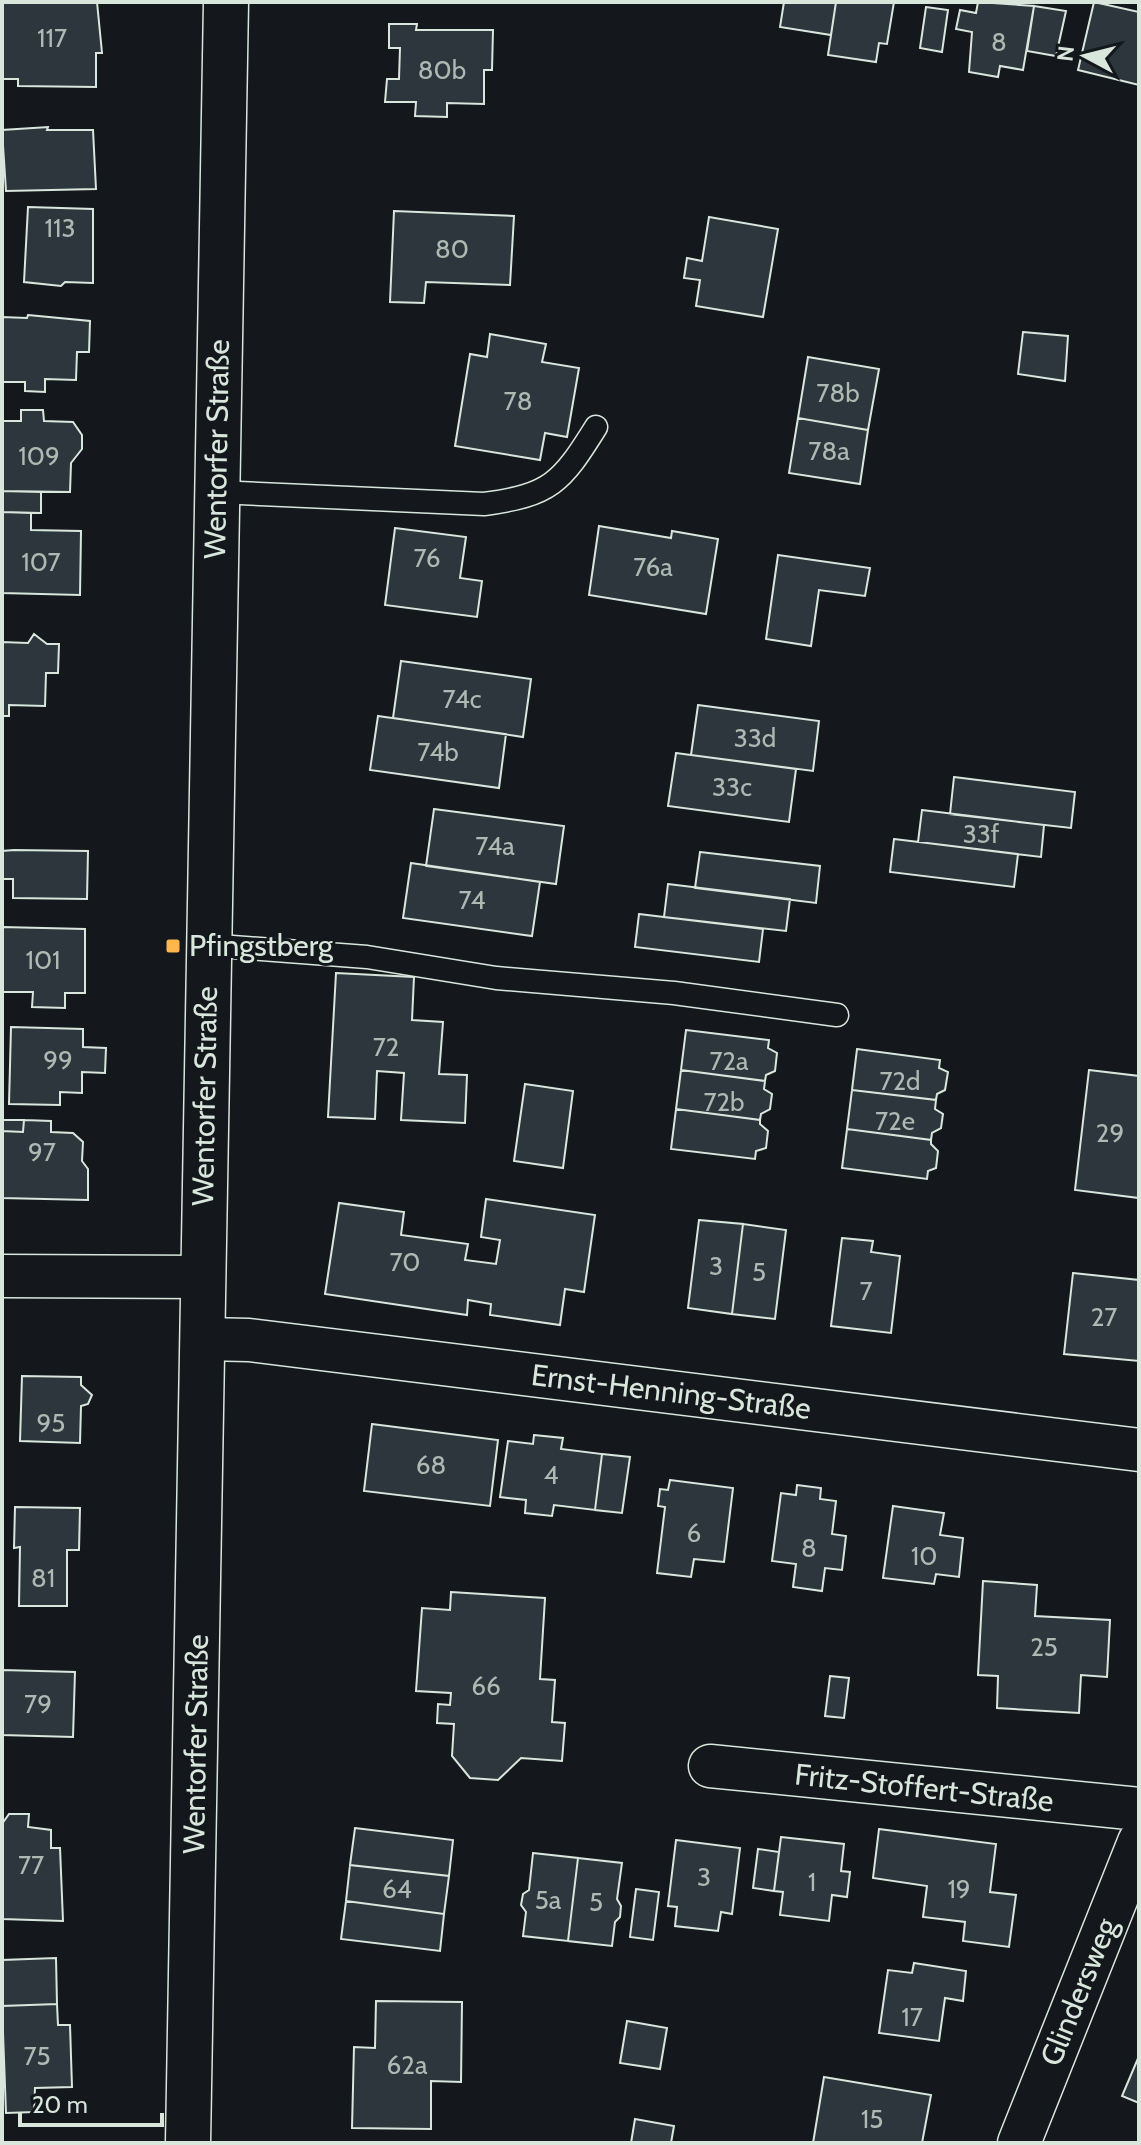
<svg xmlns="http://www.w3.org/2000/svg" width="1141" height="2145" viewBox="0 0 1141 2145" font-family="Cabin,sans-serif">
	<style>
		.building { fill: #2c363c; stroke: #d8e6dc; stroke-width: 2 }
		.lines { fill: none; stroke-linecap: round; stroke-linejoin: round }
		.service-casing { stroke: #d8e6dc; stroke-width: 25 }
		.minor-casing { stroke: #d8e6dc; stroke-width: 45 }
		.primary-casing { stroke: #d8e6dc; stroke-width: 47 }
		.service { stroke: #14181c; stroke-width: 22 }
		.minor { stroke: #14181c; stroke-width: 42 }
		.primary { stroke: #14181c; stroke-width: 44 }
		.poi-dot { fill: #ffb74d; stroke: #14181c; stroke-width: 3 }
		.labels { text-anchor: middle; stroke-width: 6; stroke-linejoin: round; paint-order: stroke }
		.number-label { font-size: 26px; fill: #adbab4 }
		.street-label { font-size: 30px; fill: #d8e6dc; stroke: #14181c }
		.poi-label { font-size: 30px; fill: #d8e6dc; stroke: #14181c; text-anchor: start }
	</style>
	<rect width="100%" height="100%" fill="#14181c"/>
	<path class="building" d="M97,2L102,53H96V87L18,86V79H2V3Z
		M784,2H836L831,35L780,27Z
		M836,2H894L887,44L879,43L876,62L828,55Z
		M978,2L1034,6L1023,70L1000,66L998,77L969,72L972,32L956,29L960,10L976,13Z
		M1094,2L1139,12V85L1078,70Z
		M1034,6L1066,11L1056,56L1027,51Z
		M926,7L948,10L942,52L920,48Z
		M389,24H417L416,30H493L492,70H484V104L447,103V117L415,116L416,102H385L387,79H399L400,48H389Z
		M48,127L47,130H93L96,189L6,191L2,130Z
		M28,207L93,209V283L65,282L61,286L24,282Z
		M394,211L514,216L510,285L426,282L424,303L390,302Z
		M709,217L778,229L763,317L696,306L700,280L684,278L687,258L702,261Z
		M28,315L90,321L89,352H77L76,380L45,379V392L25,391V382H2V317L27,318Z
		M1023,332L1068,336L1065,381L1018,374Z
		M490,334L546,344L542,362L579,368L567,437L545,433L540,460L455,446L470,354L487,357Z
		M808,357L879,369L868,430L798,418Z
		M21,410H43L44,421L73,422L82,435V449L71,463L70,492L2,491V421H21Z
		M798,418L868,430L860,484L789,473Z
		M2,491L41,492V513L2,512Z
		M2,512L31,513V530L81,531L80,595L2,593Z
		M599,526L671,538L672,531L718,539L706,614L589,595Z
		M395,528L466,537L460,578L482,581L477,617L385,605Z
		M778,555L870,568L865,596L819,590L811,646L766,639Z
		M34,634L47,644H59L58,673H46L45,706L9,705V716H2V642L28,643Z
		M401,661L531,679L523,737L393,718Z
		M698,705L819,721L813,771L691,755Z
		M378,716L506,734L499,788L370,770Z
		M676,753L796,769L789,822L668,806Z
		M954,777L1075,792L1071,828L950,814Z
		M434,809L564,826L556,884L426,866Z
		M922,810L1044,825L1041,857L918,842Z
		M894,839L1018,854L1014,887L890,872Z
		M14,850L88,851L87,899L13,898V879H2V851Z
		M700,852L820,866L816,903L695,888Z
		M411,863L540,882L532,936L403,918Z
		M668,884L790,899L786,931L664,917Z
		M639,914L763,929L759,962L635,947Z
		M2,927L85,929V993H65V1008L32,1007L33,992H2Z
		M336,973L414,977L412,1020L443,1022L439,1074L467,1075L465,1123L401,1120L404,1073L377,1071L375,1119L328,1117Z
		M11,1027L83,1029V1047L106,1048L105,1073L82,1072V1093L60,1092V1105L9,1104Z
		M686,1030L769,1040L768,1048L777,1053L775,1071L766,1075L765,1081L681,1070Z
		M857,1049L940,1060L939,1068L948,1072L945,1090L937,1094L936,1100L852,1090Z
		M681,1070L765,1081L764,1089L772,1094L770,1109L761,1114L760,1120L676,1109Z
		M1089,1070L1139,1076V1198L1075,1190Z
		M525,1084L573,1091L563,1168L514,1161Z
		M852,1090L936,1100L935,1109L943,1114L941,1128L932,1133L931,1140L847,1129Z
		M676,1109L760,1120V1124L768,1131L766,1148L756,1151L755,1159L671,1149Z
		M2,1120H24L23,1132L2,1131Z
		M24,1120L51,1121V1132L73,1133L83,1142L82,1161L88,1169V1200L2,1198V1131L23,1132Z
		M847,1129L931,1140V1144L938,1151L936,1168L928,1171L927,1179L842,1168Z
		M486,1199L595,1215L584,1292L565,1289L560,1325L490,1315L491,1304L468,1300L467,1315L325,1294L339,1203L404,1212L401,1235L468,1244L465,1260L496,1264L500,1240L481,1237Z
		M699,1220L743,1224L732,1314L688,1308Z
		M743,1224L786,1230L775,1319L732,1314Z
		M842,1238L873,1241L871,1252L900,1256L891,1333L831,1326Z
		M1073,1273L1139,1280V1361L1064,1354Z
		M22,1376L81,1377V1385L92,1395L88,1404L81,1406L80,1443L20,1441Z
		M372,1424L498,1440L490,1506L364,1491Z
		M534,1435L563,1438L561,1449L602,1454L595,1510L554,1505L552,1516L525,1513L526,1500L500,1497L508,1441L533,1444Z
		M602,1454L630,1457L622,1513L595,1510Z
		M670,1480L733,1488L724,1562L694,1559L691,1577L657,1573L665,1507L658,1506L660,1489L668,1490Z
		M797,1485L821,1488L820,1499L836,1501L832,1534L846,1536L842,1570L825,1568L822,1591L793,1587L796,1564L772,1561L781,1493L796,1495Z
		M893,1506L944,1513L940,1535L963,1538L959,1577L936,1574L934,1584L883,1578Z
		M15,1507L80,1508L79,1550H67V1606H19L20,1547L14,1548Z
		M983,1581L1037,1585L1035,1616L1110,1620L1107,1677L1081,1675L1079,1713L997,1708L998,1676L978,1675Z
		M451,1592L545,1598L540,1679L555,1680L552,1722L565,1723L562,1761L521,1758L498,1780L470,1778L452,1756L454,1724L437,1723L438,1704L450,1705L451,1693L416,1691L422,1608L450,1610Z
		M2,1670L75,1672L73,1737L2,1735Z
		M830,1676L849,1678L844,1718L825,1716Z
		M9,1814H29L28,1827L51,1830V1848H60L63,1921L2,1919V1824Z
		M355,1828L453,1840L449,1876L350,1865Z
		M879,1829L996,1844L990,1892L1016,1895L1009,1947L963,1941L965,1922L923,1917L927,1886L873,1878Z
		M781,1837L844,1844L841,1871L850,1872L847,1897L832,1895L829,1921L780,1915L783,1892L774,1891Z
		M676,1840L740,1848L732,1914L721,1912L718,1931L675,1926L677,1907L668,1906Z
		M758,1849L779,1852L774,1891L753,1888Z
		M533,1853L578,1858L568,1941L523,1936L526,1912L521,1905L523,1894L529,1890Z
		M578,1858L622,1863L617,1899L621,1906L620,1917L615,1922L612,1946L568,1941Z
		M350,1865L449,1876L444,1914L346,1901Z
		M636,1889L659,1892L653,1940L630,1937Z
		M346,1901L444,1914L440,1951L341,1939Z
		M56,1958L57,2004L2,2006V1960Z
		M914,1963L966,1971L963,2001L945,1998L939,2041L879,2033L888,1970L912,1973Z
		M376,2001L462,2002L461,2082L431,2081V2129L352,2128L354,2047L375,2048Z
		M57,2004L58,2025H70L72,2087L35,2088L34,2112L6,2113L2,2006Z
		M627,2021L667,2028L660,2069L620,2063Z
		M1139,2056V2103L1122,2096Z
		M824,2077L931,2095L922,2143H813Z
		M635,2119L674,2126L671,2143H631Z"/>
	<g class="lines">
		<defs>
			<path id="service" d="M216,492L484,504C551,495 561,483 596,427
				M206,945L367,957L496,978L674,993L837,1015"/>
			<path id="minor" d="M2,1276L203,1277
				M203,1339L249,1340L1139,1450
				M710,1766L1139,1809
				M1019,2143L1139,1842"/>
			<path id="primary" d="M188,2143L226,2"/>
		</defs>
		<use href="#service" class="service-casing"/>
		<use href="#minor" class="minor-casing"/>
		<use href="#primary" class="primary-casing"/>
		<use href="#service" class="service"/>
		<use href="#minor" class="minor"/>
		<use href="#primary" class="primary"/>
	</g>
	<rect class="poi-dot" x="165" y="938" width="16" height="16" rx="4"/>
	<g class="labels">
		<g class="number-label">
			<text x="52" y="47">117</text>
			<text x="999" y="51">8</text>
			<text x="442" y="79">80b</text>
			<text x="60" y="237">113</text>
			<text x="452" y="258">80</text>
			<text x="838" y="402">78b</text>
			<text x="518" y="410">78</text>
			<text x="829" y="460">78a</text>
			<text x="39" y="465">109</text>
			<text x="427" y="567">76</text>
			<text x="41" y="571">107</text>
			<text x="653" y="576">76a</text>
			<text x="462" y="708">74c</text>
			<text x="755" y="747">33d</text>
			<text x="438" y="761">74b</text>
			<text x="732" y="796">33c</text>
			<text x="981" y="843">33f</text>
			<text x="495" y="855">74a</text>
			<text x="472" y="909">74</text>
			<text x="43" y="969">101</text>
			<text x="386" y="1056">72</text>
			<text x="58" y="1069">99</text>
			<text x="729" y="1070">72a</text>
			<text x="900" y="1090">72d</text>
			<text x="724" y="1111">72b</text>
			<text x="895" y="1130">72e</text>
			<text x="1110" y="1142">29</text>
			<text x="42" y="1161">97</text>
			<text x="405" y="1271">70</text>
			<text x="716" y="1275">3</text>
			<text x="759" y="1281">5</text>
			<text x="866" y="1300">7</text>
			<text x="1104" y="1326">27</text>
			<text x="51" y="1432">95</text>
			<text x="431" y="1474">68</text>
			<text x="551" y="1484">4</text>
			<text x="694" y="1542">6</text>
			<text x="809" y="1557">8</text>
			<text x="924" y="1565">10</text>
			<text x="43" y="1587">81</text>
			<text x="1044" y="1656">25</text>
			<text x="486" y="1695">66</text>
			<text x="38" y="1713">79</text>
			<text x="31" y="1874">77</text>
			<text x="704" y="1886">3</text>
			<text x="812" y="1891">1</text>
			<text x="397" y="1898">64</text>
			<text x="959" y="1898">19</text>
			<text x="548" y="1909">5a</text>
			<text x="596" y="1911">5</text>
			<text x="912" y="2026">17</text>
			<text x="37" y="2065">75</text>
			<text x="407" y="2074">62a</text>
			<text x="872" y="2128">15</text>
		</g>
		<g class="street-label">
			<text transform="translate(217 449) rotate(-89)" y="10">Wentorfer Straße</text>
			<text transform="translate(205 1096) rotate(-89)" y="10">Wentorfer Straße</text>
			<text transform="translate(671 1392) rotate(7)" y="10">Ernst-Henning-Straße</text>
			<text transform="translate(196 1744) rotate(-89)" y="10">Wentorfer Straße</text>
			<text transform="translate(924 1788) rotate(6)" y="10">Fritz-Stoffert-Straße</text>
			<text transform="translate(1079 1992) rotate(-68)" y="10">Glindersweg</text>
		</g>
		<g class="poi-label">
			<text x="189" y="956">Pfingstberg</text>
		</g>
	</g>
	<rect width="1141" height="2145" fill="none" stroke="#d8e6dc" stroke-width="8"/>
	<g transform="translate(1085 56) rotate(277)" stroke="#14181c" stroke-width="6" paint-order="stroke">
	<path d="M0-6L14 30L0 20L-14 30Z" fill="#d8e6dc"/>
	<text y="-12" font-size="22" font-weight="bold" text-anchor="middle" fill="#d8e6dc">N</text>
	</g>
	<path d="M20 2113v12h142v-12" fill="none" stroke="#d8e6dc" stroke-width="4"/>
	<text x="32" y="2113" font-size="24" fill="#d8e6dc" stroke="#14181c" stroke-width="6" paint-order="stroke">20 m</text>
</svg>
